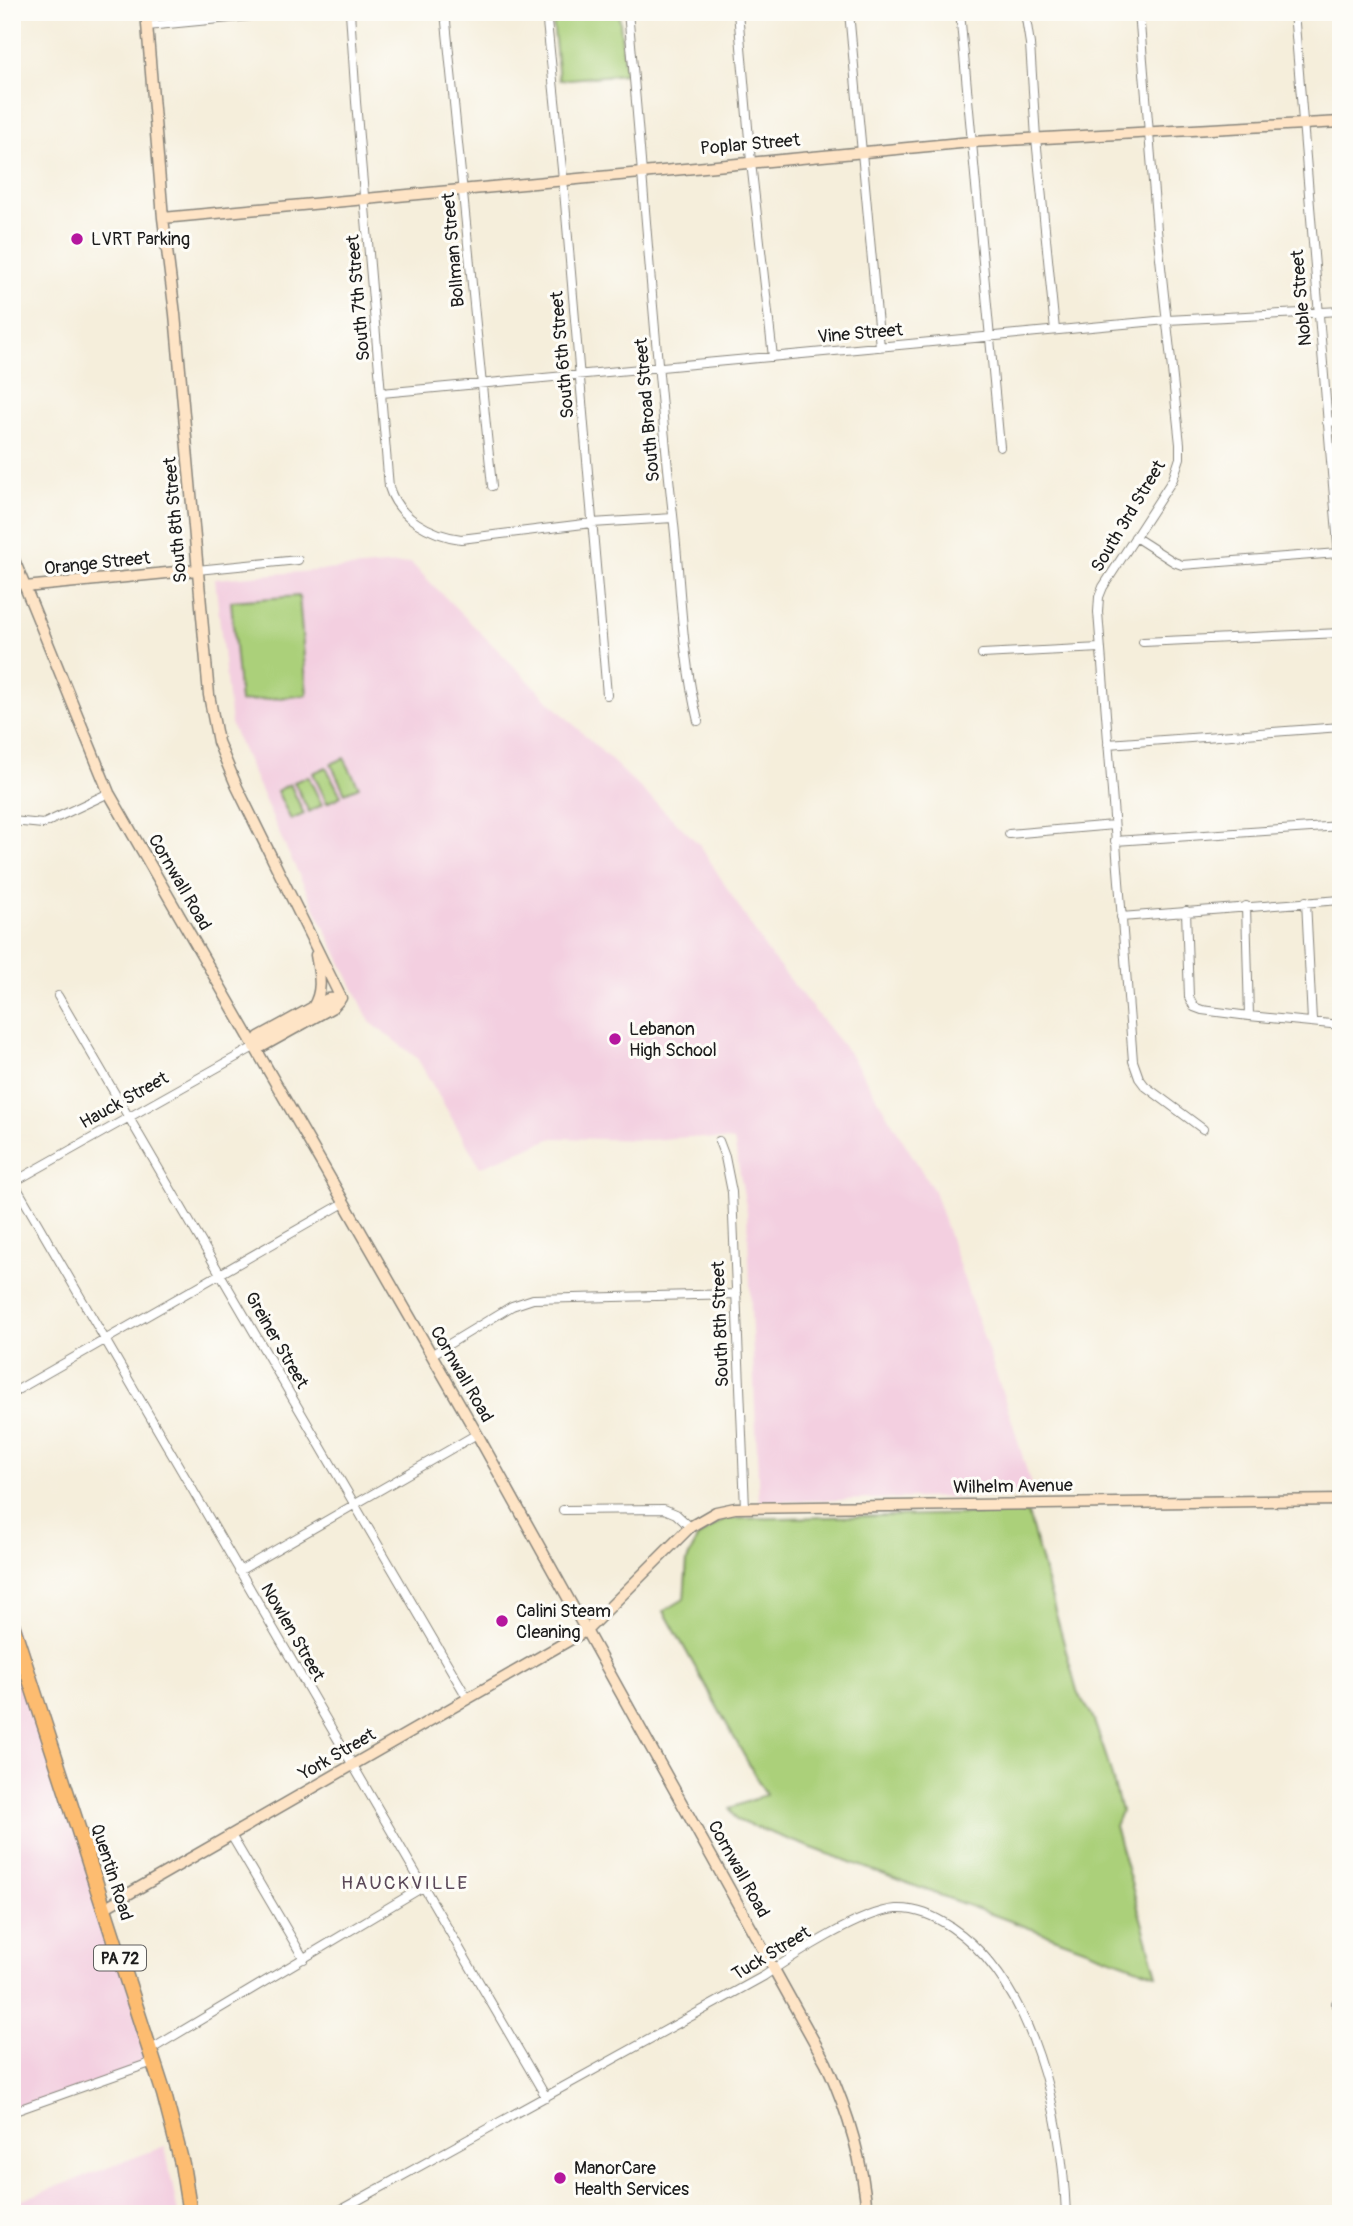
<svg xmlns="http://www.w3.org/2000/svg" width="1353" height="2226" viewBox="0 0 1353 2226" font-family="Pangolin,sans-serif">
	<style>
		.built { fill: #f3cfe0 }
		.green { fill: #abd07a; stroke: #64764b; stroke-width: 2 }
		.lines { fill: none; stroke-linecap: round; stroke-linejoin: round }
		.street-casing { stroke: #88857c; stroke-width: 10 }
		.secondary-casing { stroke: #88857c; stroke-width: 13 }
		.highway-casing { stroke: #88857c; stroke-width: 17 }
		.street { stroke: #fff; stroke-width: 8 }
		.secondary { stroke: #fee4c6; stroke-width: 10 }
		.highway { stroke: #fdbc70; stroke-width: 14 }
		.poi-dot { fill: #b5179e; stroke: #fdfcf7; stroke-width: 2.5 }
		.labels { text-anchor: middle; stroke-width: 6; stroke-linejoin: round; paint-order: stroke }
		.shield { fill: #fdfcf7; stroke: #605f5e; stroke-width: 2 }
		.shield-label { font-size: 16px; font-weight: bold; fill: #1c1c1c }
		.street-label { font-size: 18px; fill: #1c1c1c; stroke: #fdfcf7 }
		.poi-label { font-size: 18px; fill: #1c1c1c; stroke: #fdfcf7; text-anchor: start }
		.neighbourhood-label { font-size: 19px; letter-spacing: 2px; fill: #5a4858; stroke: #fdfcf7 }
	</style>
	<rect width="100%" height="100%" fill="#fdfcf7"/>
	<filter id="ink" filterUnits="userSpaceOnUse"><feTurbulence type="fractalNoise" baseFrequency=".0143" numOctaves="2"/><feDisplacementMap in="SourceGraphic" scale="14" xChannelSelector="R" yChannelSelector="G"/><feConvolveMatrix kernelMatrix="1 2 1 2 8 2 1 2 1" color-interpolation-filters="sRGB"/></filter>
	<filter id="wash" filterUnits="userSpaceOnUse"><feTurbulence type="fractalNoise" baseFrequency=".00686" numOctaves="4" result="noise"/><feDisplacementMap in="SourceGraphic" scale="28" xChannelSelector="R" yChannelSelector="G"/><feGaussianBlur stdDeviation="1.57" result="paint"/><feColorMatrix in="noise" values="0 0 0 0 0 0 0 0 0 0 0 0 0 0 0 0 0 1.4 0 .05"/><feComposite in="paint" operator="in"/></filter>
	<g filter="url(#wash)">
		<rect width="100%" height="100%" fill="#f5eedb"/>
		<path class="built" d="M411,563L547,699L699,844L769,954L852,1057L934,1191L1012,1421L1034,1495L759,1502L747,1212L734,1141L689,1137L650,1140L553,1138L480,1167L417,1058L370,1022L284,844L231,724L215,579Z
			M12,1624L153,2062L12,2112Z
			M165,2146L178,2214H24L19,2201Z"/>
		<path class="green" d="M552,12H619L625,74L559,80Z
			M299,596L307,695L240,702L231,601Z
			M344,758L359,787L345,793L331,764Z
			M326,767L341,796L327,803L313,773Z
			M308,776L322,805L309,812L294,782Z
			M290,784L304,814L291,820L277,791Z
			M1028,1513L1078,1694L1092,1715L1107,1759L1121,1811L1115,1826L1157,1975L736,1820L730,1808L766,1795L664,1611L684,1599L687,1561L697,1538L725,1519Z"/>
	</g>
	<g filter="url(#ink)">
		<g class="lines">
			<defs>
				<path id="street" d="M350,12L356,102L389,487C398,518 431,535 461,539L592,523L673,518
					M445,12L492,486
					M546,12L563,179L607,695
					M628,12C644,180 654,348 673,515C681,585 681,653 698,721
					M738,12L751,162L773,357
					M849,12L880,347
					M960,12L1000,447
					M1025,12L1030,44L1036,138L1055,330
					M1139,12L1157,230L1180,444V458L1173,479L1103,587L1099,597L1098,612L1133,1061L1139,1078L1145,1086L1203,1129
					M1294,12L1341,582
					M147,26L293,12
					M382,393L1167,320L1341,311
					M1327,422L1341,421
					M1135,537L1174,562L1182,565L1338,553
					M197,570L298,560
					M1143,642L1341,633
					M982,654L1100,648
					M1108,744L1341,727
					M12,821L43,824L109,793
					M1009,834L1114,825
					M1115,841L1341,826
					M1306,901L1312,1021
					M1246,906L1249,1016
					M1186,911L1189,997L1194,1007L1202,1010L1249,1016L1341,1025
					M1121,917L1341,900
					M58,996L468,1699
					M719,1141L725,1157L732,1192L745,1508
					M12,1183L254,1047
					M14,1183L546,2097
					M431,1355L512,1306L533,1299L737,1294
					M12,1393L344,1203
					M563,1510L664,1509L676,1514L690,1527
					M239,1571L477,1434
					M231,1835L304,1959
					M1336,2003L1341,2014
					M150,2050L423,1887
					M12,2112L153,2062
					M333,2214L764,1976C794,1955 860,1912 896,1909C917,1908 934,1916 951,1927C1036,1984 1062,2118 1066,2214"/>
				<path id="secondary" d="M146,12L163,218L175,314L209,695L218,742L237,787L341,998
					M163,218L971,142L1341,122
					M12,555L109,793L477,1434L826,2063C848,2111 863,2161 867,2214
					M25,587L197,570
					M313,1007C324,990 319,973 316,955
					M254,1047L259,1037L328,999L341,998
					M254,1047L263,1046L333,1007L341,998
					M104,1908L587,1630L690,1527L716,1512L735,1508L1341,1500"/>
				<path id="highway" d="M12,1624L164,2094L182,2164L190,2214"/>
			</defs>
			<use href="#street" class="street-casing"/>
			<use href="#secondary" class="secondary-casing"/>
			<use href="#highway" class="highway-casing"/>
			<use href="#street" class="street"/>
			<use href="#secondary" class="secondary"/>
			<use href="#highway" class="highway"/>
		</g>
	</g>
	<g class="poi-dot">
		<circle cx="77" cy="239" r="7"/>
		<circle cx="615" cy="1039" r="7"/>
		<circle cx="502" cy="1621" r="7"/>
		<circle cx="560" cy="2178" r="7"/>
	</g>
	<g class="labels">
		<rect class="shield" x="94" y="1945.5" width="52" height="25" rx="5"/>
		<g class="shield-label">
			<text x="120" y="1964">PA 72</text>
		</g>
		<g class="street-label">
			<text transform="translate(750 144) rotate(-5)" y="6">Poplar Street</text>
			<text transform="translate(453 250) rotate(-95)" y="6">Bollman Street</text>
			<text transform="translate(358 298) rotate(-95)" y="6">South 7th Street</text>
			<text transform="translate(1301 298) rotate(-95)" y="6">Noble Street</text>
			<text transform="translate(860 333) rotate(-5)" y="6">Vine Street</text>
			<text transform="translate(562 355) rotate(-95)" y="6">South 6th Street</text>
			<text transform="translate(647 410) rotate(-95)" y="6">South Broad Street</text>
			<text transform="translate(1128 516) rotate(-59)" y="6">South 3rd Street</text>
			<text transform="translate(175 520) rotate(-95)" y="6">South 8th Street</text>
			<text transform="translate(97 563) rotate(-6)" y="6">Orange Street</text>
			<text transform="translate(180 882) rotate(60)" y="6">Cornwall Road</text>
			<text transform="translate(124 1100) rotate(-29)" y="6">Hauck Street</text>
			<text transform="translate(720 1324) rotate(-92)" y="6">South 8th Street</text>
			<text transform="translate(277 1340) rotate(60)" y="6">Greiner Street</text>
			<text transform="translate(462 1374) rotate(60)" y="6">Cornwall Road</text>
			<text transform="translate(1013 1486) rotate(-1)" y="6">Wilhelm Avenue</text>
			<text transform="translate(293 1632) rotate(60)" y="6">Nowlen Street</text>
			<text transform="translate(337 1754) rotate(-30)" y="6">York Street</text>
			<text transform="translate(739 1869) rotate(61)" y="6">Cornwall Road</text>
			<text transform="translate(112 1872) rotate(72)" y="6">Quentin Road</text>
			<text transform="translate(771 1953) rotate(-31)" y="6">Tuck Street</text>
		</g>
		<g class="poi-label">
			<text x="91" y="245">LVRT Parking</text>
			<text x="629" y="1035">Lebanon<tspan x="629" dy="21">High School</tspan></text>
			<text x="516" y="1617">Calini Steam<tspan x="516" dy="21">Cleaning</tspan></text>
			<text x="574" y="2174">ManorCare<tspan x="574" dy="21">Health Services</tspan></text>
		</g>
		<g class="neighbourhood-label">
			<text x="405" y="1889">HAUCKVILLE</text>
		</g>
	</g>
	<rect width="1353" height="2226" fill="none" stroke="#fdfcf7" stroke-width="42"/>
</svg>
